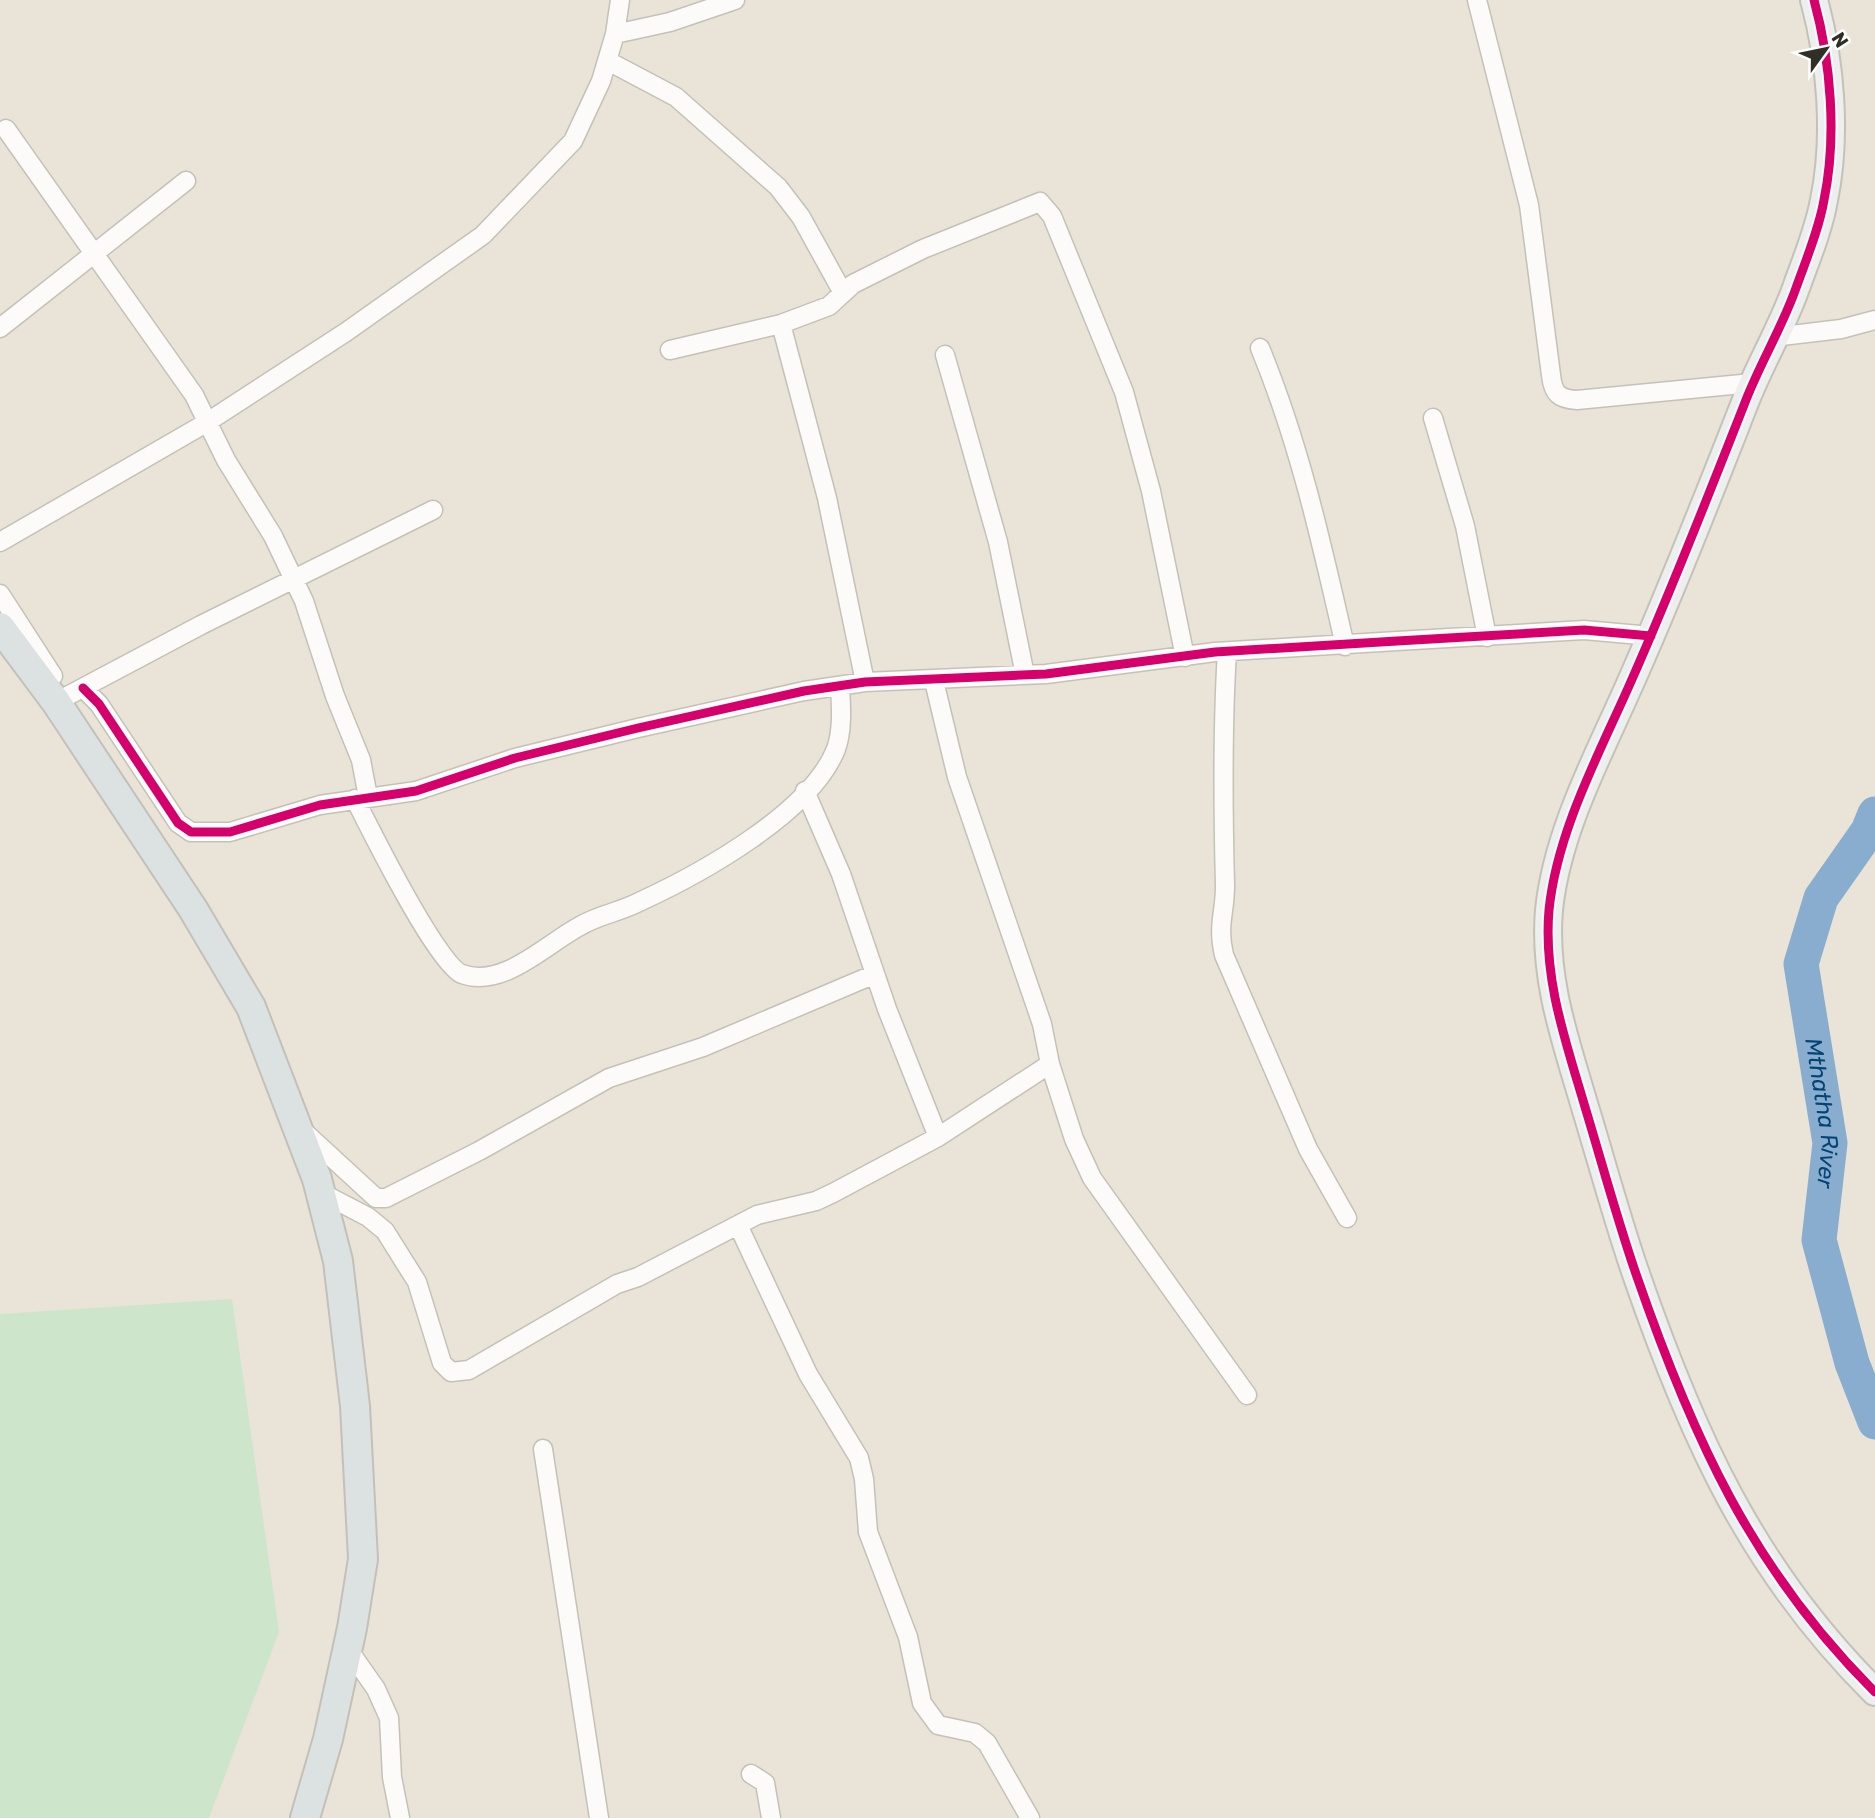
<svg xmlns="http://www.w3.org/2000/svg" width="1875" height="1818" viewBox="0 0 1875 1818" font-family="Rubik,sans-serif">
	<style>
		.green { fill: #cce5cb }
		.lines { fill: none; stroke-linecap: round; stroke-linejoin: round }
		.river { stroke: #89adcf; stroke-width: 35 }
		.street-casing { stroke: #c4c1b7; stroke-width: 21 }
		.secondary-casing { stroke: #c4c1b7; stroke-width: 30 }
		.primary-casing { stroke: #c2c0b9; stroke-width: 32 }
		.street { stroke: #fcfbf9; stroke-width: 18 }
		.secondary { stroke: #ecefee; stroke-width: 26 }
		.primary { stroke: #dce2e2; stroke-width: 28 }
		.cycleway-casing { stroke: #fff; stroke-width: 13 }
		.cycleway { stroke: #d6006c; stroke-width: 9 }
		.labels { text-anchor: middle; stroke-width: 7; stroke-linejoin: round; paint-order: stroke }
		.water-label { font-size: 23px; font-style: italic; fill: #044475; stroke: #fff }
	</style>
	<rect width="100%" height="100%" fill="#e9e4d7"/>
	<path class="green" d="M232,1299L279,1632L209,1818H0V1314Z"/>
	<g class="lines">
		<path class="river" id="s1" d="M1875,814L1868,831L1821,898L1801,964L1830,1143L1819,1240L1852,1363L1875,1422"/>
		<defs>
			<path id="street" d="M1477,0L1529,205L1551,375C1553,394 1559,399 1577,400L1752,383
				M615,34L670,22L735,0
				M608,61L676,97L778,187L801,217L843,293
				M6,129L194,395L226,460L273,536L304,601L335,696L361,760L368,797
				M781,324L827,498L865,682
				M0,328L186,181
				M1774,337L1841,329L1875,320
				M1260,348C1300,445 1322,545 1345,646
				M670,350L781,324L829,306L853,284L923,249L1040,202L1052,216L1124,392L1151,491L1185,657
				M945,355L998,542L1025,675
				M1433,418L1465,526L1487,637
				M0,542L206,423L346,332L483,235L573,141L601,81L615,34L620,0
				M0,594L53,676
				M1227,652C1222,730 1223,808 1225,886C1225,914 1217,924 1224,955L1308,1149L1347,1218
				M83,688L99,704L178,823L191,832H230L320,805L416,791L515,758L638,728L804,691L865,682L1046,674L1215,652L1397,641L1584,630L1651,636
				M56,702L201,625L433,510
				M805,791L841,874L887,1009L938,1137
				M355,799C370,829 438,966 462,974C503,989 546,944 580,926C598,915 620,912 639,902C700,874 811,813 836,749C843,730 841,705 840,686
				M1050,1064L1074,1139L1092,1178L1247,1395
				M302,1130L376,1198H386L479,1151L609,1078L703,1047L875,974
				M320,1192L368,1217L385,1231L417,1282L442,1363L451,1372L469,1370L617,1284L638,1277L757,1215L816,1201L833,1193L938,1137L1050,1064L1042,1024L957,777L934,681
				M738,1225L808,1374L859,1458L864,1479L868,1532L908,1637L922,1703L938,1725L975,1733L987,1743L1030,1818
				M543,1449L599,1818
				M348,1649L376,1689L389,1718L392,1777L400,1818
				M751,1774L765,1783L771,1818"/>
			<path id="secondary" d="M1814,0C1831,62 1837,137 1824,200C1819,229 1806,260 1796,288C1782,328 1759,365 1744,405C1707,499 1670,594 1629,686C1598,756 1557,832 1549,910C1543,979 1566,1042 1585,1107C1602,1163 1617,1219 1636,1274C1692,1436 1752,1570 1875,1692"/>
			<path id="primary" d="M0,627L56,702L193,909L251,1007L317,1179L338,1261L355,1406L363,1559L352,1628L328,1739L305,1818"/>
		</defs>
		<use href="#street" class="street-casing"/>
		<use href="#secondary" class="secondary-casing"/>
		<use href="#primary" class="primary-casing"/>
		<use href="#street" class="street"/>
		<use href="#secondary" class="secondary"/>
		<use href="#primary" class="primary"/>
		<defs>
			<path id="cycleway" d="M1814,0C1831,62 1837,137 1824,200C1819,229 1806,260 1796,288C1782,328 1759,365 1744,405C1707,499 1670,594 1629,686C1598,756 1557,832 1549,910C1543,979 1566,1042 1585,1107C1602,1163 1617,1219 1636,1274C1692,1436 1752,1570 1875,1692
				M83,688L99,704L178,823L191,832H230L320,805L416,791L515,758L638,728L804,691L865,682L1046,674L1215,652L1397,641L1584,630L1651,636"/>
		</defs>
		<use href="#cycleway" class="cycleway-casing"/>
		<use href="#cycleway" class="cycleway"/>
	</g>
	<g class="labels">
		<g class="water-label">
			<text dy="8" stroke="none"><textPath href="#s1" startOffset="320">Mthatha River</textPath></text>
		</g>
	</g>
	<g transform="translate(1826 49) rotate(57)" stroke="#ffffff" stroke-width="5" paint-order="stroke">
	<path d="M0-5L12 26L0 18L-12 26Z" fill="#312e25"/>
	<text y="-10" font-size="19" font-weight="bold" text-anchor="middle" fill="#312e25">N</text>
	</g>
</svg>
